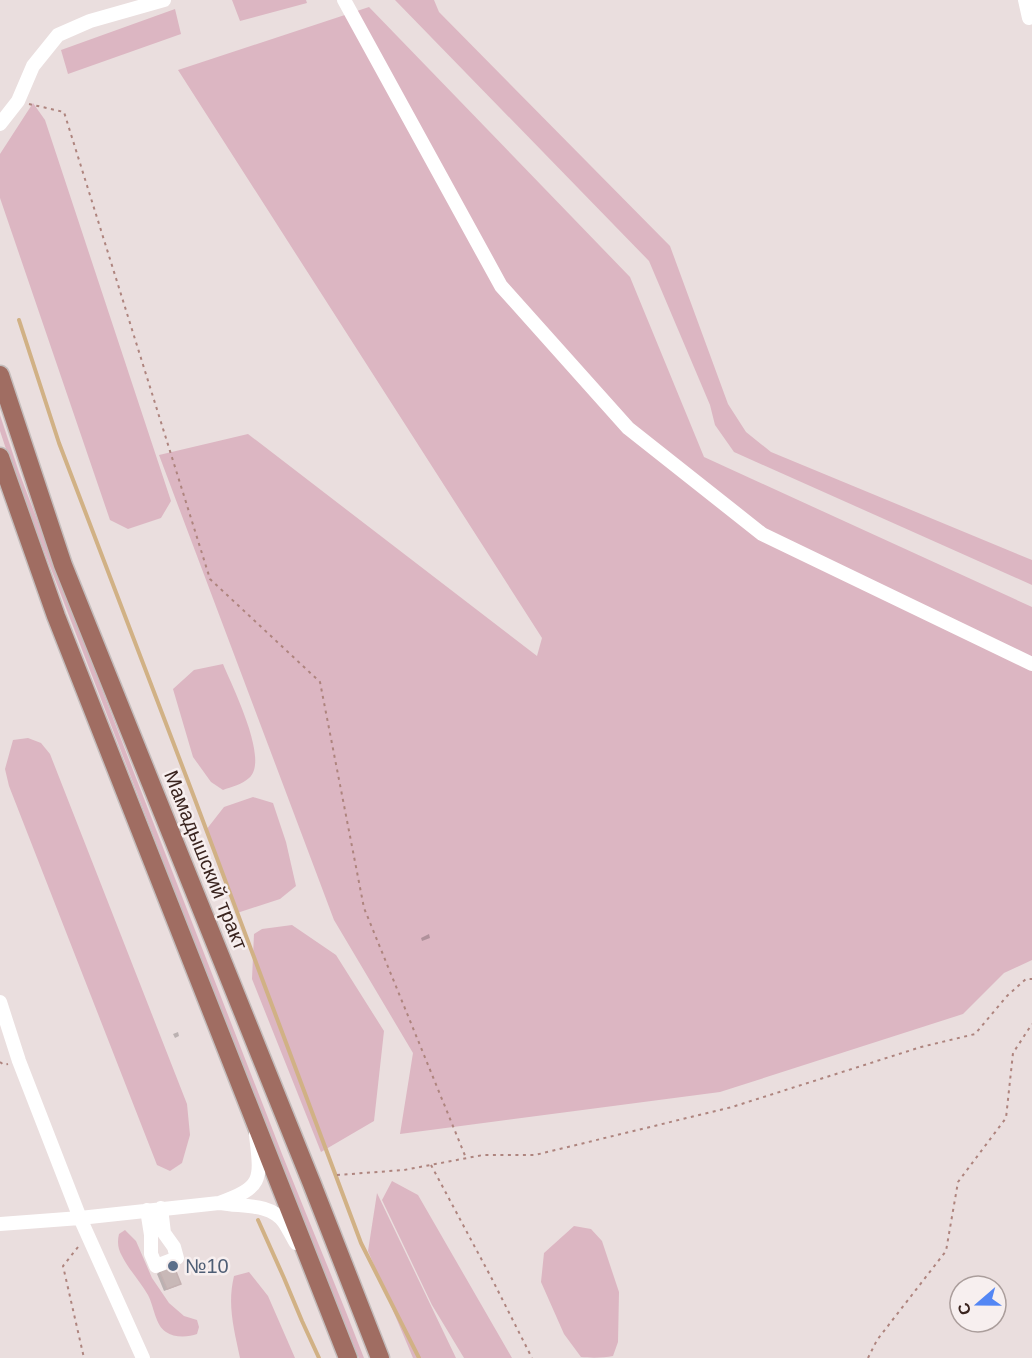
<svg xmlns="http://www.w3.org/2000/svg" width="1032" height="1358" viewBox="0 0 1032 1358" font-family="Helvetica,sans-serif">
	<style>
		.green { fill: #dcb6c2 }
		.shadow { fill: #0003 }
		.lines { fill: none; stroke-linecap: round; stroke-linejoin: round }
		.stream { stroke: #d1b185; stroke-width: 4 }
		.building { fill: #c8b8b7; stroke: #c4b1b1; stroke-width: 1.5 }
		.major-casing { stroke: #c4bdbc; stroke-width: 21 }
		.path { stroke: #ae847e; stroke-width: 2; stroke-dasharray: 3 4.5; stroke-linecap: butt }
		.minor { stroke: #fff; stroke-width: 14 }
		.major { stroke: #a06d62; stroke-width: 18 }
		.service-dot { fill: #5c6f8a; stroke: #f7efef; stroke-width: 2 }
		.labels { text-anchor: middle; stroke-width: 5; stroke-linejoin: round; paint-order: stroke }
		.street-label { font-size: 20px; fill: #3a241f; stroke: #f7efef }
		.service-label { font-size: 20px; fill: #4e5e75; stroke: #f7efef; text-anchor: start }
	</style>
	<rect width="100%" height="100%" fill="#eadede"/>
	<path class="green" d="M232,0H306L307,3L240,21Z
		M395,0H434L439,12L670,246L728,404L746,432L771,452L1032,560V585L734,452L715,425L710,405L649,261Z
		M369,7L630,277L704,457L1032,607V960L1004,973L963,1014L720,1092L400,1134L413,1053L334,920L159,455L248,434L537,656L542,638L178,70Z
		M175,9L181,34L68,74L61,50Z
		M33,103L45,120L171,501L161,518L128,529L110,520L0,198V154Z
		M0,415L19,472C105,700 194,927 282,1154C309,1222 338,1290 364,1358H359L293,1197L225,1019L197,949L13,470L0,431Z
		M223,664C232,686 270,761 249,778C243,784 231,787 223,790L211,782L193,757L173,689L194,670Z
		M28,738L41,743L50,754L187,1104L190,1135L182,1163L170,1171L157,1165L9,786L5,769L13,740Z
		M253,797L273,803L286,842L296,886L280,899L237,913L206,830L224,807Z
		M292,925L336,955L384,1031L374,1121L321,1152L252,979L254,934L262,929Z
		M392,1181L418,1195L512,1358H464L432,1305L382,1200Z
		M377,1193L456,1358H413L368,1251Z
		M574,1226L591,1229L602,1241L619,1292L618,1342L613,1356C604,1358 590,1358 581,1357L564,1334L541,1282L544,1253Z
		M125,1230L136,1241L152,1278L169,1303L184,1316L197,1320L199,1327L197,1334C189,1337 174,1338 166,1332C155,1325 154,1306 148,1295C140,1281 129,1270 122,1256C118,1249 117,1242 119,1234Z
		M249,1272L268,1296L295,1358H240C234,1329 227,1305 234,1276Z"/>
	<path class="shadow" d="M429,934L430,938L422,941L421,938Z
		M178,1032L179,1036L175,1038L173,1034Z
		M160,1271L179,1283L177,1286L164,1291L157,1274Z"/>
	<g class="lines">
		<path class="stream" d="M19,320L59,443L194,797L361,1243L419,1358
			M258,1220L284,1278L302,1321L319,1358"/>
	</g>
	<path class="building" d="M173,1264L181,1284L167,1289L159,1270Z"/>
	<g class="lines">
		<defs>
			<path id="major" d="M0,375L63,565L312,1184L380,1358
				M0,457L56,616L348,1358"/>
		</defs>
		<use href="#major" class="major-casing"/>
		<path class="path" d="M29,104L64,112L210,579L320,682L364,908L466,1158
			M0,1062L4,1065L8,1064
			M431,1165L492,1279L532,1358
			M337,1175L404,1170L483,1155H535L732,1107L921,1047L975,1034L1007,996L1026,979H1032
			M78,1247L63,1266L84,1358
			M868,1358L877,1340L946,1251L958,1182L1006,1118L1013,1053L1032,1024"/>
		<path class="minor" d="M344,0L501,286L628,428L762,534L1032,664
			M1025,0L1029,18
			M0,124L18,101L33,66L58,35L90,21L164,0
			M0,1002L19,1061L80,1218L143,1358
			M221,1203C242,1207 270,1203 284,1222C288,1228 292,1236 296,1243
			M147,1210L151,1235V1254L156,1266L177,1258L174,1247L164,1233L161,1208
			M0,1224L80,1218L219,1203C264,1187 261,1179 256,1135"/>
		<use href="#major" class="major"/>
	</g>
	<circle class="service-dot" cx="173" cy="1266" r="6"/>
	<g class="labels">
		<g class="street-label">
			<text transform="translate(206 860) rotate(68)" y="7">Мамадышский тракт</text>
		</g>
		<g class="service-label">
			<text x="185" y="1273">№10</text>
		</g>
	</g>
	<g transform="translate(978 1304) rotate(250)"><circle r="28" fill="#f7efef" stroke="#ab9e9c" stroke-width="1.5"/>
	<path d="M0-4.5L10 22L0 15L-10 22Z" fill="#5386f4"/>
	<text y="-9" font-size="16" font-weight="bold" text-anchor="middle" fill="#3a241f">С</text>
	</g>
</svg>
